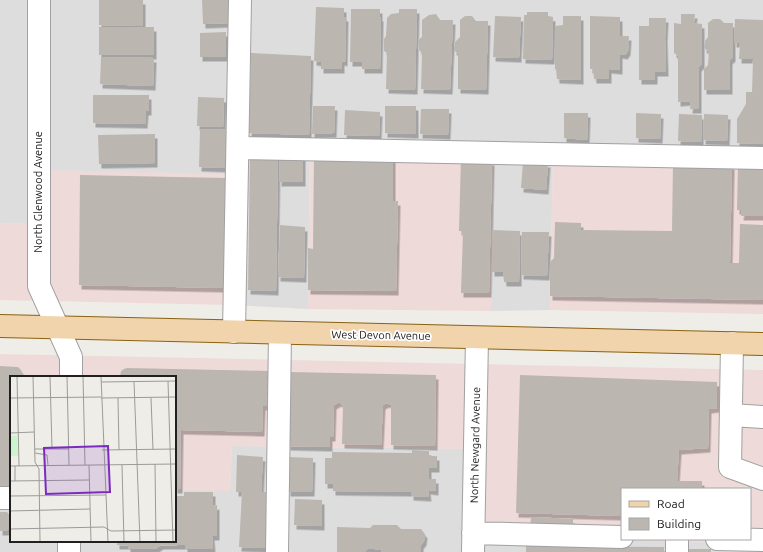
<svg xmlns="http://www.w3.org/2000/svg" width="763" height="552" viewBox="0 0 763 552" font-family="Ubuntu,sans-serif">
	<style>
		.residential { fill: #dedddd }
		.commercial { fill: #eedad9; fill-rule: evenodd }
		.building { fill: #bcb6b1; filter: url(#shadow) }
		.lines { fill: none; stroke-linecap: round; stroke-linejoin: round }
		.minor-casing { stroke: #a1a1a1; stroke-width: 24 }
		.major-casing { stroke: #896213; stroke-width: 24 }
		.minor { stroke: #fff; stroke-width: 22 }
		.major { stroke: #f1d3ac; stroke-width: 22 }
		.labels { text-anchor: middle; stroke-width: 3.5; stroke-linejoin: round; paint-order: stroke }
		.street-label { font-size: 11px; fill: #202020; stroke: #fff }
		.inset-road { fill: none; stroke: #9c9b98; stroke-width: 1 }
		.view { fill: #7b2cbf; fill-opacity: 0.15; stroke: #7b2cbf; stroke-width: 2 }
		.inset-edge { fill: none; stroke: #202020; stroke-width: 2 }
	</style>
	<defs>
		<filter id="shadow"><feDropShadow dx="2.5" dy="4.5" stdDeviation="0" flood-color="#0004"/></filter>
	</defs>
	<rect width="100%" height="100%" fill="#efede8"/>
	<path class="residential" d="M0,0H763V154L553,151L550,310L491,311L493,148L310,145L308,309L232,305L33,224L0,223Z
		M232,446L480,449L477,537L763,543V552H0V502H11V541H175V490H230Z"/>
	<path class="commercial" d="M310,145L493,148L491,311L308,309Z
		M553,151L763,154V314L550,310Z
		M35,170L234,174L232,305L0,300V223L33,224Z
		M0,354L763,370V543L477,537L480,449L232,446L230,491L175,490V377H11V502H0ZM622,489H750V539H622Z"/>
	<path class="building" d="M99,0H143V26L99,25Z
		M202,0H230V23L203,24Z
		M316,7L344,8V17H346L345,62L342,61V69H321V62L314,61Z
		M351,9H380V17H381L380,69H362V62H350Z
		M399,9H417L415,90L386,89L387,53L384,51V39L386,36L387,18L391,14L399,13Z
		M527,12H548V16L553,17L552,60L523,59L524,15H527Z
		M436,14L440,20H453L450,90L421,89L422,53L419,50L418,40L422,37V20L429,15Z
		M681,14H695L694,23L702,24V64L699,67V109H690L691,101L678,102V56L674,53V23L681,24Z
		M465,16H472L476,21H488L486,90L458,89V54L454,50L455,42L460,37V20Z
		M495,16L521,17L519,58L493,57Z
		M563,16H581V80L557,79L556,69L555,70V26L563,25Z
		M590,16L620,17V36H629L628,51L625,55L620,54V70L609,69V79H594L593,69H590Z
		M649,18H666L665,38L666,72H655V80H639V26H649Z
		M713,19H720L724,23H733V57L730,60V90H704V69L708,65L709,52L704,48L705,41L708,37V23Z
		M735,19L763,20V144L737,143V119L746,104V92H752L753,59H739L740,43H734Z
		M99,27H154V55H99Z
		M226,32V57H200V33Z
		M251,53L311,56L309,135L249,133Z
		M101,57L154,58L153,86L100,84Z
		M93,95H149V111H146L145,124L93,123Z
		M198,97L224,98L223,127L197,126Z
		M313,106H335L334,133L312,134Z
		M385,106H416V134L385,133Z
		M421,109H449L448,135L420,134Z
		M345,110L380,112L379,136L344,135Z
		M564,113H588L587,140L564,138Z
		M636,113L661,114L660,139L636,138Z
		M679,114L702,115L701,142L678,141Z
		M704,114L728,115L727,141L703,140Z
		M200,129L226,130L225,168L199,167Z
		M155,134V163L99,164L98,135Z
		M250,153L278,154L276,291L248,290Z
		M280,155H303V182H279Z
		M393,156V201H398L396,291L308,290V248L313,249L314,158Z
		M461,157L492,161L489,293H461L463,231H459Z
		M523,162L548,163L546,190L521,188Z
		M673,163L732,165L730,263H739L740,224L763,225V300L550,296V262L554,258L555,222L581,223V230L672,231Z
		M738,163H763V216H741L742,210H737Z
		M80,175L225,178L223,288L79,285Z
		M280,225L305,227L304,278L278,277Z
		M492,230L520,231L519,282H504L503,272H492Z
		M522,232H549L547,276L521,275Z
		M0,366L18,367L21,370L23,374V377H11V462L10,463L11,486H0Z
		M127,368L269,371L268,406H263L262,432L181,430L180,489H175V377H120L121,371L124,369Z
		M289,372L436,375L435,446L391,445V405L387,403L383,405L381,445L342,444L343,406L339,402L334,405L333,437H330V447L288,446Z
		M520,375L717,382V408L709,409L708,448L679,450L677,481H702V489H622V516L516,513Z
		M412,450L429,451V456H437V468H429V479H436V491L428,490L429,497L411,496V492L333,491V484H325V458H332V452L412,453Z
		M237,455L263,457L261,492H268L266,548L239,547L242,492H236Z
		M289,457L313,458L312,492H288Z
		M184,492H213V506L217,505V536H212L213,549H185V545H161L155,549H128V545H117V541H175V496H184Z
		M295,499L322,500V526L294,525Z
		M0,512H7L11,517V527L6,531H0Z
		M531,517L573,519V531L530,530Z
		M373,525H397L401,529H421L425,534L424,541L421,545V552H382L381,550L368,548L365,552H337V527L370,528Z
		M526,546L664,547V552H526Z
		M687,549H711V552H687Z"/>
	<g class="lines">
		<defs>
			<path id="minor" d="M39,0V286L71,357V377
				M238,148L763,158
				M234,332L240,0
				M732,343L730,467L763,479
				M731,415L763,417
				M0,498H11
				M473,533L622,537
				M717,539L763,540
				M69,552V541
				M277,552L280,333
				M473,552L477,338
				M677,552V539"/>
			<path id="major" d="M0,326L763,344"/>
		</defs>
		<use href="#minor" class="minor-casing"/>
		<use href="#major" class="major-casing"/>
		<use href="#minor" class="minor"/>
		<use href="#major" class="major"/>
	</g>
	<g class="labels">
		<g class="street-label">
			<text transform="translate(38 192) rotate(-90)" y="4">North Glenwood Avenue</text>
			<text transform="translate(381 335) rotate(1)" y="4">West Devon Avenue</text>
			<text transform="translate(475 445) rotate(-89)" y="4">North Newgard Avenue</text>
		</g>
	</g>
	<g transform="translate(10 376)">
		<rect width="166" height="166" fill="#efede8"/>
		<path d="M0,60H7L8,80H0Z" fill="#cbf3ce"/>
		<path class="inset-road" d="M7,0L9,90M23,0L25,86L29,93L30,166M40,0L42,73M57,0L59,89M73,0L75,89M91,0L98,166M124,5L130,166M158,5L163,166M91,6L166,5M0,22L91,21M91,22L166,21M108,22L109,74M141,22L143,74M0,57L24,56M25,73H59M92,74L166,73M25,77L37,79L38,89M145,88L146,166M79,89L81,166M112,89L114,166M0,90L166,88M5,90V105M0,105L79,104M0,120L96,119M0,135L80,133M0,153L94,151L101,155L166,154"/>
		<path class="view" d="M98,70L100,116L36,118L34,72Z"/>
		<rect width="166" height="166" class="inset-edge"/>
	</g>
	<rect x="621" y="488" width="130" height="52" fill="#ffffff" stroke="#a6a6a6"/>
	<rect x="629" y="501" width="20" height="6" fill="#f1d3ac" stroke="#a6a6a6"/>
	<text x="657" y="508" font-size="12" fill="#202020">Road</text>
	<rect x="629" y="518" width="20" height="12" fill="#bcb6b1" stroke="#a6a6a6"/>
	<text x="657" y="528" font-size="12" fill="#202020">Building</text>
</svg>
